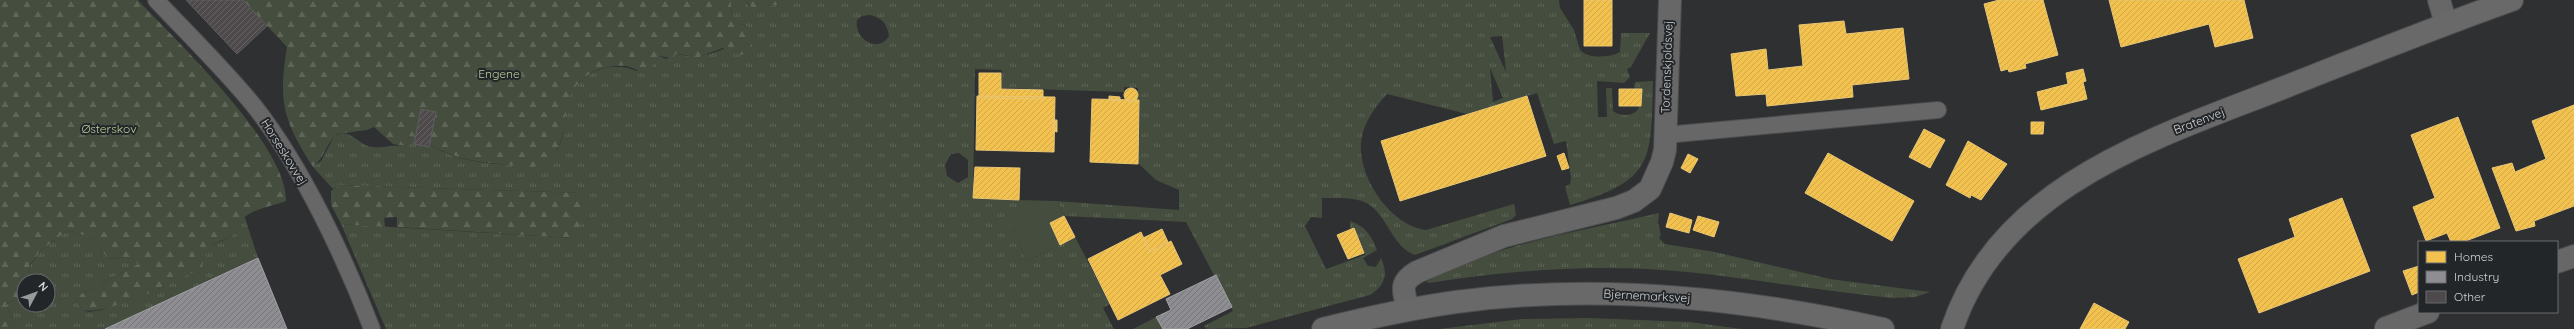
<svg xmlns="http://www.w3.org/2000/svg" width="2574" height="329" viewBox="0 0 2574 329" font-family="Quicksand,sans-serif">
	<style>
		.grass { fill: url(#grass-tufts); fill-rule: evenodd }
		.forest { fill: url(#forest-firs) }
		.garden { fill: #454d3e }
		.homes { fill: url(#homes-hatch); stroke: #e8c676 }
		.industry { fill: url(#industry-hatch); stroke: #a1a2a6 }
		.building { fill: url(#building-hatch); stroke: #5e5e5f }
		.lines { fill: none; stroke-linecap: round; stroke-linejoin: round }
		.lane-casing { stroke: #4c4d4f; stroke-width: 18 }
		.street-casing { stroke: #4c4d4f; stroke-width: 24 }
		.secondary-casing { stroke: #4c4d4f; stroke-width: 24 }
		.lane { stroke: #676767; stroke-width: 16 }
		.street { stroke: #676767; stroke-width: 22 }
		.secondary { stroke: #6a6969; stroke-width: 22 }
		.labels { text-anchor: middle; stroke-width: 4; stroke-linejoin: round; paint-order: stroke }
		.street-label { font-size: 12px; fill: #d1d3d5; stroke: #232629 }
		.park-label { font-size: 12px; fill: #b8d09c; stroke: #232629 }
	</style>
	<defs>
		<pattern id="grass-tufts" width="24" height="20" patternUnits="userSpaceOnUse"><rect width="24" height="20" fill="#454d3e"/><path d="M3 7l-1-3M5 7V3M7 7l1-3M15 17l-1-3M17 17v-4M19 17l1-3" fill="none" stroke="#5f6659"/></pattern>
		<pattern id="forest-firs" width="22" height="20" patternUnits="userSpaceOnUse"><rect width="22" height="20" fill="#454d3e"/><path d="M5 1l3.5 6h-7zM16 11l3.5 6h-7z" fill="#5f6659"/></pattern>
		<pattern id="homes-hatch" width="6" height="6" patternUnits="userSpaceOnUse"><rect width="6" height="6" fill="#f2c14e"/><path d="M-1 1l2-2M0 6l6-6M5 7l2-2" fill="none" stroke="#cea74b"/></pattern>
		<pattern id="industry-hatch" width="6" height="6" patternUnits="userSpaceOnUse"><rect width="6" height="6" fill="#8d8d92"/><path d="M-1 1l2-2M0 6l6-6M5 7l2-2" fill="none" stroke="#767679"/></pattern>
		<pattern id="building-hatch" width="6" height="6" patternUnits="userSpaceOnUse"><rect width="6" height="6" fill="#4e494a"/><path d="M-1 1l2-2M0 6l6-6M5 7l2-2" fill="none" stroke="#666263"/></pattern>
	</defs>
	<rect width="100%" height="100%" fill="#2e3032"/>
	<path class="grass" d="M731,0H745L750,7L779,5L777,0H1559L1560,8L1574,30L1580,50C1588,59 1609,58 1620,52L1621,33H1650L1631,67L1627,69L1630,77L1624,83L1597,81L1598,117H1607L1606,88H1612L1613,111C1622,118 1637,116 1640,105L1634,90L1635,82L1653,81C1651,162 1654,180 1570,205L1565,187L1570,184L1571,178L1566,141L1554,144L1537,93L1467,114L1387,94C1375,107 1363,123 1361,142C1358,177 1390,225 1426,230L1514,204L1516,215L1512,219L1415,255C1390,246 1387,210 1362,201C1349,197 1335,198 1322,198V218L1311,217L1305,226L1326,269L1365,255L1350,231V221C1366,227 1371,235 1377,250L1363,258L1368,266L1376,267L1381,258C1388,274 1386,285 1370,295L1246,328L1207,329L1204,326L1233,311L1186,222L1064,216L1057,201L1179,210V190L1156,180L1138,163V88L1124,87V92L1001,88L1002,70L975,69L973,198L1019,200V208H1003L1027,261L1075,237L1110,304L1103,308L1114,329H386L341,224L572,238L582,193L339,185L333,189L313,167L321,161L334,137C346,126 357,142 368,146C380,150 392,144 406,146L409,136L415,137L414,144L429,147V144C462,165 499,164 536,166C543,162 554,156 558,149C566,134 562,117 567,101C577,73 610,59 637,71L654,63L659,56L666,59L677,53C701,64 730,45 752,37C749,25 743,23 732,23ZM870,15C882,18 887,23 889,36C878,54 854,39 857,20L862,16ZM1502,36L1506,71V72L1490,37ZM1490,68L1503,98L1493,102V101ZM959,153L968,160V177L958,183L947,176L945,165L951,154Z
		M1659,213L1658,223L1661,235L1659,238L1665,244L1715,252L1830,279L1930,292L1915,297L1891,298C1823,291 1755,279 1687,272C1601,263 1513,270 1428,283L1427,281C1498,243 1582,231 1659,213Z
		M244,215L258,258L105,329H0L14,323L6,304L24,296V305H48V281H32L29,267L40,251L68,230L93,238L108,259L131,257L138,264L81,294L77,301L82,310L89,312L101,310L163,287L211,246L232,236L237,223Z
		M1590,318L1689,322L1742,329H1439L1522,319Z"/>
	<path class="forest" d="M0,0H138C176,41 288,146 286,201C261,210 242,209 232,236C212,245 205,245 202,268C177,280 108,316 82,310L77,301L81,294L138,264L131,257L108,259L93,238L68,230L40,251L29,266L32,281H24V296L6,304L14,323L0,329Z
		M243,0H731L732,22C753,24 760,40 742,55L727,52L723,48L696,58L677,53L672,58L659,56L650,69L643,72C638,71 632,67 626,66C616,65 603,67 593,72C549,94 579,148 541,165C531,169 513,165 502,164C475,162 452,158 429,144L436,112L422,109L415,137L409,136L406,146L393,144L374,127L367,130L337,134C326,144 324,158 313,167C283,120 278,102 287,47Z
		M745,0H777L779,5L764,6L757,14Z
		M339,185L582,193V199H594L573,238L397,227V217L384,218L385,227L341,224L331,205V191Z"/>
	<path class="garden" d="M1019,200L1057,201L1064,216L1050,223L1060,245L1027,261L1002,208H1019Z
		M1156,317L1163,329H1133Z"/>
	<path class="homes" d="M1584,0H1612V46H1584Z
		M1999,0H2043L2058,55L2025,64L2026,68L2009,72L2008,69L2001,71L1984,4Z
		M2109,0H2244L2253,38L2215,47L2209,24L2121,47Z
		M1844,21L1846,34L1903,28L1909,79L1852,85L1853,97L1767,106L1766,94L1736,96L1731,54L1766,49L1768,70L1803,66L1799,25Z
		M2083,69L2086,81L2083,82L2087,99L2041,110L2037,92L2068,84L2066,73Z
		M979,73H1001V89L1043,90V99L979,98Z
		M1124 95a7 7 0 1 1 14 0a7 7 0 1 1-14 0Z
		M1619,89H1642L1641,106H1619Z
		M977,96L1055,97L1054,152L976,150Z
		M1109,96L1120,97V101L1109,100Z
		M1527,96L1546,156L1400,201L1381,141Z
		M1092,99L1139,100L1138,164L1090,162Z
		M2574,105V206L2534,221L2535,226L2516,231L2492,168L2512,163L2515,172L2546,159L2532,121Z
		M2458,117L2500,228L2463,242H2451L2447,233L2426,241L2413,207L2435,198L2411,135Z
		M1053,120H1057V132L1053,131Z
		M2031,122H2044L2043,134H2031Z
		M1924,129L1945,140L1930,168L1909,157Z
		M1968,141L2007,164L1981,200L1971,195L1970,198L1946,185Z
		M1564,153L1569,168L1562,170L1557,156Z
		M1828,153L1914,201L1892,241L1805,193Z
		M1688,154L1698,159L1690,173L1681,168Z
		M975,167L1020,168L1019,200L973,198Z
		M2342,198L2370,271L2259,313L2238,259L2295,237L2289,219Z
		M1670,213L1692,220L1689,233L1666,227Z
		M1064,216L1075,237L1060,245L1050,223Z
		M1698,216L1719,222L1714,237L1693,230Z
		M1354,228L1364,253L1348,259L1337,235Z
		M1162,229L1168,242L1150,252L1143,238Z
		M1141,232L1150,252L1171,241L1182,264L1160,275L1170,294L1118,320L1088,259Z
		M2419,266V292L2412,295L2403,271Z
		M2094,303L2129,322L2125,329H2080Z"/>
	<path class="industry" d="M258,258L287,329H105Z
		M1216,275L1232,307L1187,329H1163L1156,317L1171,310L1166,299Z"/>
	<path class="building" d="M186,0H243L267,26L237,54Z
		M421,109L436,112L429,147L414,144Z"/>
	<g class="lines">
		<defs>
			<path id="lane" d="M156,0C189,35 225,70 255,107C302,167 345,258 372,329
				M1665,135L1938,110"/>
			<path id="street" d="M2439,0L2446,24
				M2557,262L2574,256
				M1408,310C1404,291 1398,283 1417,272L1504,236L1616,208L1634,201L1650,189L1662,162L1665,150L1670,0
				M2386,328L2428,312"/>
			<path id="secondary" d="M1323,329C1367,318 1412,308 1456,302C1598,283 1744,298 1883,329
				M1952,329C2000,184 2158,137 2285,87C2361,57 2436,27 2512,0"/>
		</defs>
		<use href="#lane" class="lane-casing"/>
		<use href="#street" class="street-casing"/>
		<use href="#secondary" class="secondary-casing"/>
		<use href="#lane" class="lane"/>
		<use href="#street" class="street"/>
		<use href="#secondary" class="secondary"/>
	</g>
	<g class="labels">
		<g class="street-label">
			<text transform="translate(1667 67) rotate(-88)" y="4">Tordenskjoldsvej</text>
			<text transform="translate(2199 121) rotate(-21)" y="4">Bratenvej</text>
			<text transform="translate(284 152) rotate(58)" y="4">Horseskovvej</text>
			<text transform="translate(1647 296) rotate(3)" y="4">Bjernemarksvej</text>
		</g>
		<g class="park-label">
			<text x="499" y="78">Engene</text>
			<text x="109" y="133">Østerskov</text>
		</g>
	</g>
	<rect x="2418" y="241" width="140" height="72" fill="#232629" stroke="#696b6e"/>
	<rect x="2426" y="251" width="20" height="12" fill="#f2c14e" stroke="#696b6e"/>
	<text x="2454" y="261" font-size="12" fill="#d1d3d5">Homes</text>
	<rect x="2426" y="271" width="20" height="12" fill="#8d8d92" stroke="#696b6e"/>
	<text x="2454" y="281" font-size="12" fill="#d1d3d5">Industry</text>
	<rect x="2426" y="291" width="20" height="12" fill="#4e494a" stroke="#696b6e"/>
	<text x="2454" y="301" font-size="12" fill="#d1d3d5">Other</text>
	<g transform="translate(36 293) rotate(49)"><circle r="19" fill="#232629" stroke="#696b6e"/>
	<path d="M0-3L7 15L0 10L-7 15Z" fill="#989a9c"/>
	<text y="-6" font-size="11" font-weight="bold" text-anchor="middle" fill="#d1d3d5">N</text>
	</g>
</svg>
